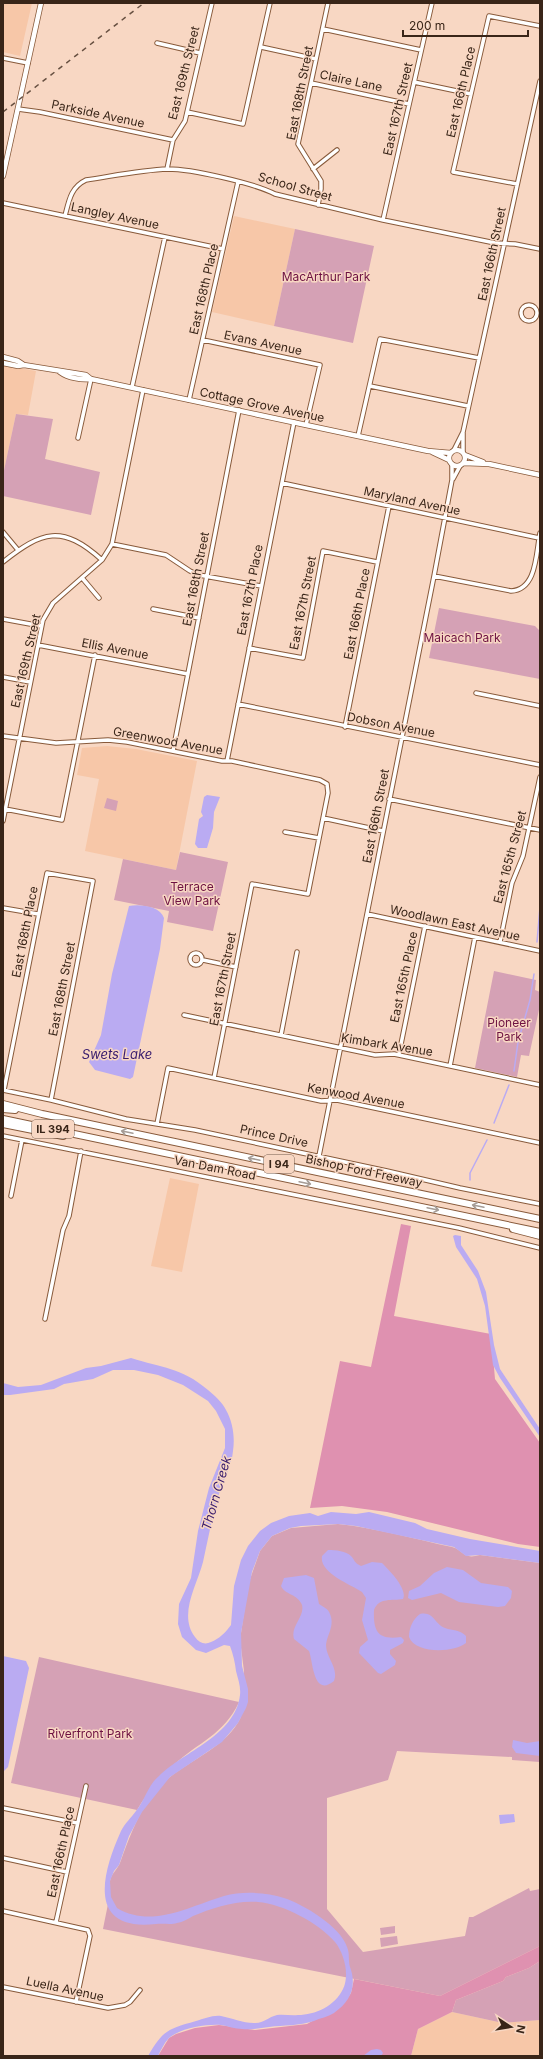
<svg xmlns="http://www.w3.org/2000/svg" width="543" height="2059" viewBox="0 0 543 2059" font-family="Inter,sans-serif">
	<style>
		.built { fill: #f7c7a8 }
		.green { fill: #d5a1b5 }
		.forest { fill: #df91b0 }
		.water { fill: #baabf2 }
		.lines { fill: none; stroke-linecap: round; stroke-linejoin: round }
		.stream { stroke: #baabf2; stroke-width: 1.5 }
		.street-casing { stroke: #885a3b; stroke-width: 5.5 }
		.secondary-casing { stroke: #885a3b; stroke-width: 6 }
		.highway-casing { stroke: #885a3b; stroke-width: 8 }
		.street { stroke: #fff; stroke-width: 3.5 }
		.secondary { stroke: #fff; stroke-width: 4.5 }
		.highway { stroke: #fff; stroke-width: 6 }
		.rail { stroke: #675041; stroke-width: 1.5; stroke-dasharray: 5 5; stroke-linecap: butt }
		.oneway { stroke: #a69d97 }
		.labels { text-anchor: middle; stroke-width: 3; stroke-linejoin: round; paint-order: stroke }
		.shield { fill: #f8d7c3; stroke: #725a4b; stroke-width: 1 }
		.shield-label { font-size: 11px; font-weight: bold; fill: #392518 }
		.street-label { font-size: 12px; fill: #392518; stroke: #f8d7c3 }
		.park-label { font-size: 12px; fill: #6d1142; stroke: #f8d7c3 }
		.water-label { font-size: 13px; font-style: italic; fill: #391c6e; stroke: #f8d7c3 }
	</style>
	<rect width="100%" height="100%" fill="#f8d7c3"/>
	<path class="built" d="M3,3H32L20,56L3,52Z
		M234,216L295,229L274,326L212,312Z
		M3,365L36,371L28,415L16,414L3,475Z
		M107,746L136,749L197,761L176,870L85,851L99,779L77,775L82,748Z
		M170,1178L199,1184L182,1272L151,1266Z
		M452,2012L503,2023L540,2020V2056H411L418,2029Z"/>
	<path class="green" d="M295,229L374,246L353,343L274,326Z
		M16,414L53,419L45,459L100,472L91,515L3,496V475Z
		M439,608L535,626L540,631V679L429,658Z
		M107,798L118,801L116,811L104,808Z
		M180,852L228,862L213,931L167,922L169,911L114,900L123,859L176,870Z
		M494,971L536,980L535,990L540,992V1005L529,1056L521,1055L517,1077L475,1068Z
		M338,1524C377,1528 414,1539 452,1547C464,1550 462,1560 480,1555L540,1563V1762L512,1760V1757L397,1751L388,1780L327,1798V1909L363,1952L465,1936L469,1917H473L529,1888L530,1891L540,1889V1946L440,1996L103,1929C105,1918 108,1905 110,1893C110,1889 109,1885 110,1881C111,1874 117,1870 120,1863C131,1833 143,1798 170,1777C194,1758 227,1746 241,1717L244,1671L240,1640L248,1585L260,1551L272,1536L291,1528Z
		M39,1657L239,1702C224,1735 198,1742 174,1765C160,1778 146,1794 137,1810L11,1783Z
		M395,1926V1933L381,1935L380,1928Z
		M397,1936L398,1944L381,1947L380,1938Z
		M540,1961V2020L503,2023L452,2012L456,2000L503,1981L506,1977L529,1968Z"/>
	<path class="forest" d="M401,1224L411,1226L394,1316L491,1334L495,1379L540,1443V1547L518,1544L387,1512L342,1506L310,1508L340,1361L371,1367Z
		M540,1946V1961L529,1968L506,1977L503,1981L456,2000L452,2012L418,2029L411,2056H158L169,2038L176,2034L195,2028L219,2025L255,2030L307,2024L344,2003L351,1993L354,1979L440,1996Z"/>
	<path class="water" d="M207,795L220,797L214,812L213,828L207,848H198L195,844L199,819L203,816L201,812L204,797Z
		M129,906C140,904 160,906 164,918L160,949L133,1077L130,1079L95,1070L89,1062L101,1035L112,974Z
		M455,1235L461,1236V1245L478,1271L486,1292L494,1345L500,1369L540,1429V1437L500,1378L493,1365L485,1306L477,1279L456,1247L453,1236Z
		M131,1358C162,1368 181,1367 208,1390C215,1396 222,1402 226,1410C233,1422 235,1438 233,1451C232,1465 223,1480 219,1494C212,1517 208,1539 203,1562C197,1585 178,1615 195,1637C199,1643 205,1645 211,1642C219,1639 226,1632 231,1625L234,1586L241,1560L248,1546L260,1531L271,1523L289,1516L310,1513L318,1516L331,1512L356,1514L369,1512L415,1523L427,1529L470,1539L540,1551V1563L480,1555L466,1556L454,1547L356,1526L338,1524L301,1526L290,1528L272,1536L260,1551L252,1572L241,1633L242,1666L248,1689V1702L246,1708L238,1723L222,1742L170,1777L142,1812L129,1836L119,1865L114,1871L110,1881L111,1897L117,1908C152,1929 190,1906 224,1896C242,1891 266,1892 284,1898C303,1904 341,1927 347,1947C350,1954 348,1960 350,1967C357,1986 351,2001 334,2013C328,2017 320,2018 314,2021C299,2026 284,2025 269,2027C260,2028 251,2030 242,2029C235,2029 228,2026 221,2025C206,2024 181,2028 169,2038C164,2043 161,2050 158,2056H148C163,2030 168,2029 196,2021C204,2019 212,2015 221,2016C232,2018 242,2023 254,2023C263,2024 268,2017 277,2015C284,2014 291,2016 298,2015C315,2015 335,2006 343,1989C350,1975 344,1953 335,1942C319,1923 283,1904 258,1902C236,1900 212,1908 193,1916C188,1919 183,1922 177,1923C171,1925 163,1923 156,1924C86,1932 102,1873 121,1831C125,1823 131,1818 136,1811C145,1800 148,1785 159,1776C184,1751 235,1736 240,1695C241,1687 238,1679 236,1671C235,1662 233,1654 230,1646L224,1645L206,1653L196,1650L182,1637L178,1624L179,1604L191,1578L198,1531L209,1488L225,1448V1429L216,1411L208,1401L183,1385L158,1375L134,1370H113L93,1379L64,1384L54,1389L10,1395H3V1383L18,1387L41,1385L86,1368L101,1366Z
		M328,1550C336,1550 346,1551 351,1556C355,1560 354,1563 361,1566L372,1562L382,1563C389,1570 408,1589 403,1599C392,1601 379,1597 374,1610C373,1633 379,1640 401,1637L404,1640L403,1643L390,1650V1654L396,1661L395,1665L381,1674L378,1673L359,1653L360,1647L368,1640L362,1620L366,1598L362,1592C350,1584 319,1573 322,1556Z
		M447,1567L463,1570L481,1583L508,1587L512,1591L511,1598L505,1606L498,1607L459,1602L441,1593L412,1600L408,1598L409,1591L420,1586L434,1573Z
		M306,1575L314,1578L319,1604C323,1607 328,1608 330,1614C335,1626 327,1634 326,1645C326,1658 339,1668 334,1681C313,1698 313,1661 309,1651L294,1639C290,1626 305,1617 302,1605C298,1594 285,1595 281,1586L284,1578Z
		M420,1614C434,1611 435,1625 445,1628C453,1631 459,1629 466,1636V1643C454,1653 415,1654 409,1637C409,1628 413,1619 420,1614Z
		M3,1656L26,1661L29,1668L8,1767L4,1771Z
		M513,1740L527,1743L540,1741V1756L516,1753L512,1747Z
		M514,1814L515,1822L500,1824L499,1815Z
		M377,2049L381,2050L383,2053L381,2056H363L371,2050Z"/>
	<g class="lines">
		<path class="stream" d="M537,942L540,907
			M514,1071L518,1042L530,1000L534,974
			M494,1123L509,1085
			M470,1180V1173L487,1140"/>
		<defs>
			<path id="street" d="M323,29L421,50
				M157,43L200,53
				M261,47L316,59
				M3,58L28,63
				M414,82L471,94
				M311,83L409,104
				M18,109L40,112L173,140
				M187,112L243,124L270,3
				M167,169L173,140L185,121L212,3
				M313,169L337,150
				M517,184L453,172L489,16L540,26
				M3,203L223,249
				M318,205L321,189V181L298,144L328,3
				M65,216C69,200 71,187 86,180C113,176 141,170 168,169C191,169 254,183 275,194L383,220L495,243L515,244L540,249
				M383,220L432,3
				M521 313a8 8 0 1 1 16 0a8 8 0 1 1-16 0Z
				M203,340L320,365L306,425
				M370,386L468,406
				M132,387L165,237
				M189,400L238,182
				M463,433V451
				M358,436L380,339L479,358
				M78,438L91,379
				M454,450L463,432L540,81
				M453,479L460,466
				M282,483L539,538
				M3,532L18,550
				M112,544L166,555L190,571L199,575L261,586
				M3,562C42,531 62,524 102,560
				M434,576L511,591C537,590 536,553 540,533
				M83,579L99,598
				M153,609L199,618
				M3,619L41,626
				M38,645L188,674
				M249,648L303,658L323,551L377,562
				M3,677L30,682
				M476,693L540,706
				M238,704L540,765
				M345,727L389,506
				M3,736L56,743L108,740L127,742L222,761H232L320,780L327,784L328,793L308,894L252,884L214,1078
				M173,751L239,410
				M227,761L294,422
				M389,799L540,830
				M5,809L62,820L95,655
				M323,818L383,831
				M3,821L43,620L53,603L102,560L112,544L143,390
				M285,832L319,838
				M3,908L38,914
				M367,914L540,951
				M500,942L512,883L523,856L540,777
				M190 959a6 6 0 1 1 12 0a6 6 0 1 1-12 0Z
				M203,960L236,967
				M184,1015L375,1055L394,1054L540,1085
				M281,1035L297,952
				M399,1054L425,926
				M450,1066L475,937
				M3,1090L51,1100L126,1119L195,1130L387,1171L460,1188L540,1204
				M4,1090L47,873L93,881L51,1100
				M157,1124L168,1068L321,1101L337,1100L540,1143
				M3,1136L459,1228L540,1248
				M319,1156L434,576L452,480V464
				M11,1196L22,1140
				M45,1319L63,1230L69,1216L81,1151
				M3,1808L77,1823
				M3,1858L67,1872
				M3,1911L88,1930L90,1936L76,2002
				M56,1922L86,1786
				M3,1987L108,2008L125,2005L130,2002L140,1990"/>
			<path id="secondary" d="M3,176L41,3
				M3,357L18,361L24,365L86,375L91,379L428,451L451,453
				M3,363L18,366L24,365
				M60,372C68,378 81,380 91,379
				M449 458a8 8 0 1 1 16 0a8 8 0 1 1-16 0Z
				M432,452L449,460
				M465,455L483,462
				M464,463L489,464L540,475"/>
			<path id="highway" d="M3,1104L42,1114L540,1219
				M3,1109L15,1110
				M3,1119L540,1232
				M3,1124L63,1136
				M513,1229L540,1236"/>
		</defs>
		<use href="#street" class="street-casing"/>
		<use href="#secondary" class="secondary-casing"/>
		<use href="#highway" class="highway-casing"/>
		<use href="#street" class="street"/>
		<use href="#secondary" class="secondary"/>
		<use href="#highway" class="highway"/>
		<path class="rail" d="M3,112L144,3"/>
	</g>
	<defs><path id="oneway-shaft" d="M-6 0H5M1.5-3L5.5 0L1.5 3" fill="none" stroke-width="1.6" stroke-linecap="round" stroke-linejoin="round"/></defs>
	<g class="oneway">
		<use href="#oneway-shaft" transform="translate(127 1132) rotate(-168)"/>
		<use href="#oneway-shaft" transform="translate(254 1159) rotate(-168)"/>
		<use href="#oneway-shaft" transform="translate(305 1183) rotate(12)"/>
		<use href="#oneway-shaft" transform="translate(478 1206) rotate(-168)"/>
		<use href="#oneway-shaft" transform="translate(433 1209) rotate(12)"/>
	</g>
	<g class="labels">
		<g class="shield">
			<rect x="32" y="1120" width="42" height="18" rx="3"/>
			<rect x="264" y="1155" width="30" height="18" rx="3"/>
		</g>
		<g class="shield-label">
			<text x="53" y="1133">IL 394</text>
			<text x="279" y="1168">I 94</text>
		</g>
		<g class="street-label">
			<text transform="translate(184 73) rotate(-76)" y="4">East 169th Street</text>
			<text transform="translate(351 81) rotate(12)" y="4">Claire Lane</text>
			<text transform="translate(461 92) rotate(-77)" y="4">East 166th Place</text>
			<text transform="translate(300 93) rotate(-79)" y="4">East 168th Street</text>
			<text transform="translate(398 109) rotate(-77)" y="4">East 167th Street</text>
			<text transform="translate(98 114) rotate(12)" y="4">Parkside Avenue</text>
			<text transform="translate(295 187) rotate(16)" y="4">School Street</text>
			<text transform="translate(115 216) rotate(12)" y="4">Langley Avenue</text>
			<text transform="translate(492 254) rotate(-78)" y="4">East 166th Street</text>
			<text transform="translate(204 289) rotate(-77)" y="4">East 168th Place</text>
			<text transform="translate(263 343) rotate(12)" y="4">Evans Avenue</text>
			<text transform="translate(262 405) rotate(12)" y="4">Cottage Grove Avenue</text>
			<text transform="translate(412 501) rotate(12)" y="4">Maryland Avenue</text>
			<text transform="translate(196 579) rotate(-79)" y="4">East 168th Street</text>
			<text transform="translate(250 590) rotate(-79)" y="4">East 167th Place</text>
			<text transform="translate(303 603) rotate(-79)" y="4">East 167th Street</text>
			<text transform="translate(357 614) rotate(-79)" y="4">East 166th Place</text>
			<text transform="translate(115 649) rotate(11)" y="4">Ellis Avenue</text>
			<text transform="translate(26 661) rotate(-77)" y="4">East 169th Street</text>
			<text transform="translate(391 725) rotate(11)" y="4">Dobson Avenue</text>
			<text transform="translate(168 741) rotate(10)" y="4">Greenwood Avenue</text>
			<text transform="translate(376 816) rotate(-79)" y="4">East 166th Street</text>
			<text transform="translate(510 857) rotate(-75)" y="4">East 165th Street</text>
			<text transform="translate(455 923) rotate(12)" y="4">Woodlawn East Avenue</text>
			<text transform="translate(25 932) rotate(-79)" y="4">East 168th Place</text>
			<text transform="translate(404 977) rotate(-78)" y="4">East 165th Place</text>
			<text transform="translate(223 979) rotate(-79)" y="4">East 167th Street</text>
			<text transform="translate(62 989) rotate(-79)" y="4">East 168th Street</text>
			<text transform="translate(387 1045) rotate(9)" y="4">Kimbark Avenue</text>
			<text transform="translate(356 1096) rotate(10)" y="4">Kenwood Avenue</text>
			<text transform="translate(274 1136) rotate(12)" y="4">Prince Drive</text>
			<text transform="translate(215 1168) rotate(11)" y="4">Van Dam Road</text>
			<text transform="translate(364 1171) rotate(12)" y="4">Bishop Ford Freeway</text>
			<text transform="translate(61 1852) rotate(-78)" y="4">East 166th Place</text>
			<text transform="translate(65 1989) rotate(12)" y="4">Luella Avenue</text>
		</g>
		<g class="park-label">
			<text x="326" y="281">MacArthur Park</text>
			<text x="462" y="642">Maicach Park</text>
			<text x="192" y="891">Terrace<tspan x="192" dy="14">View Park</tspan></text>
			<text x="509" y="1027">Pioneer<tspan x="509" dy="14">Park</tspan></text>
			<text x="90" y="1738">Riverfront Park</text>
		</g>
		<g class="water-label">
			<text x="117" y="1059">Swets Lake</text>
			<text transform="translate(216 1493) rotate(-74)" y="5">Thorn Creek</text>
		</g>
	</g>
	<rect width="543" height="2059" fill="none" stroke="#392518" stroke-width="8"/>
	<g transform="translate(511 2027) rotate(102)" stroke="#f8d7c3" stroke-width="3" paint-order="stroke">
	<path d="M0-3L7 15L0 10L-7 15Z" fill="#392518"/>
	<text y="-6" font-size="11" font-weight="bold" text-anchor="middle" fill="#392518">N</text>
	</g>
	<path d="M403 30v6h125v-6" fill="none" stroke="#392518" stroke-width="2"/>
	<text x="409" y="30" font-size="12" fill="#392518" stroke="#f8d7c3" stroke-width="3" paint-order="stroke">200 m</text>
</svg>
